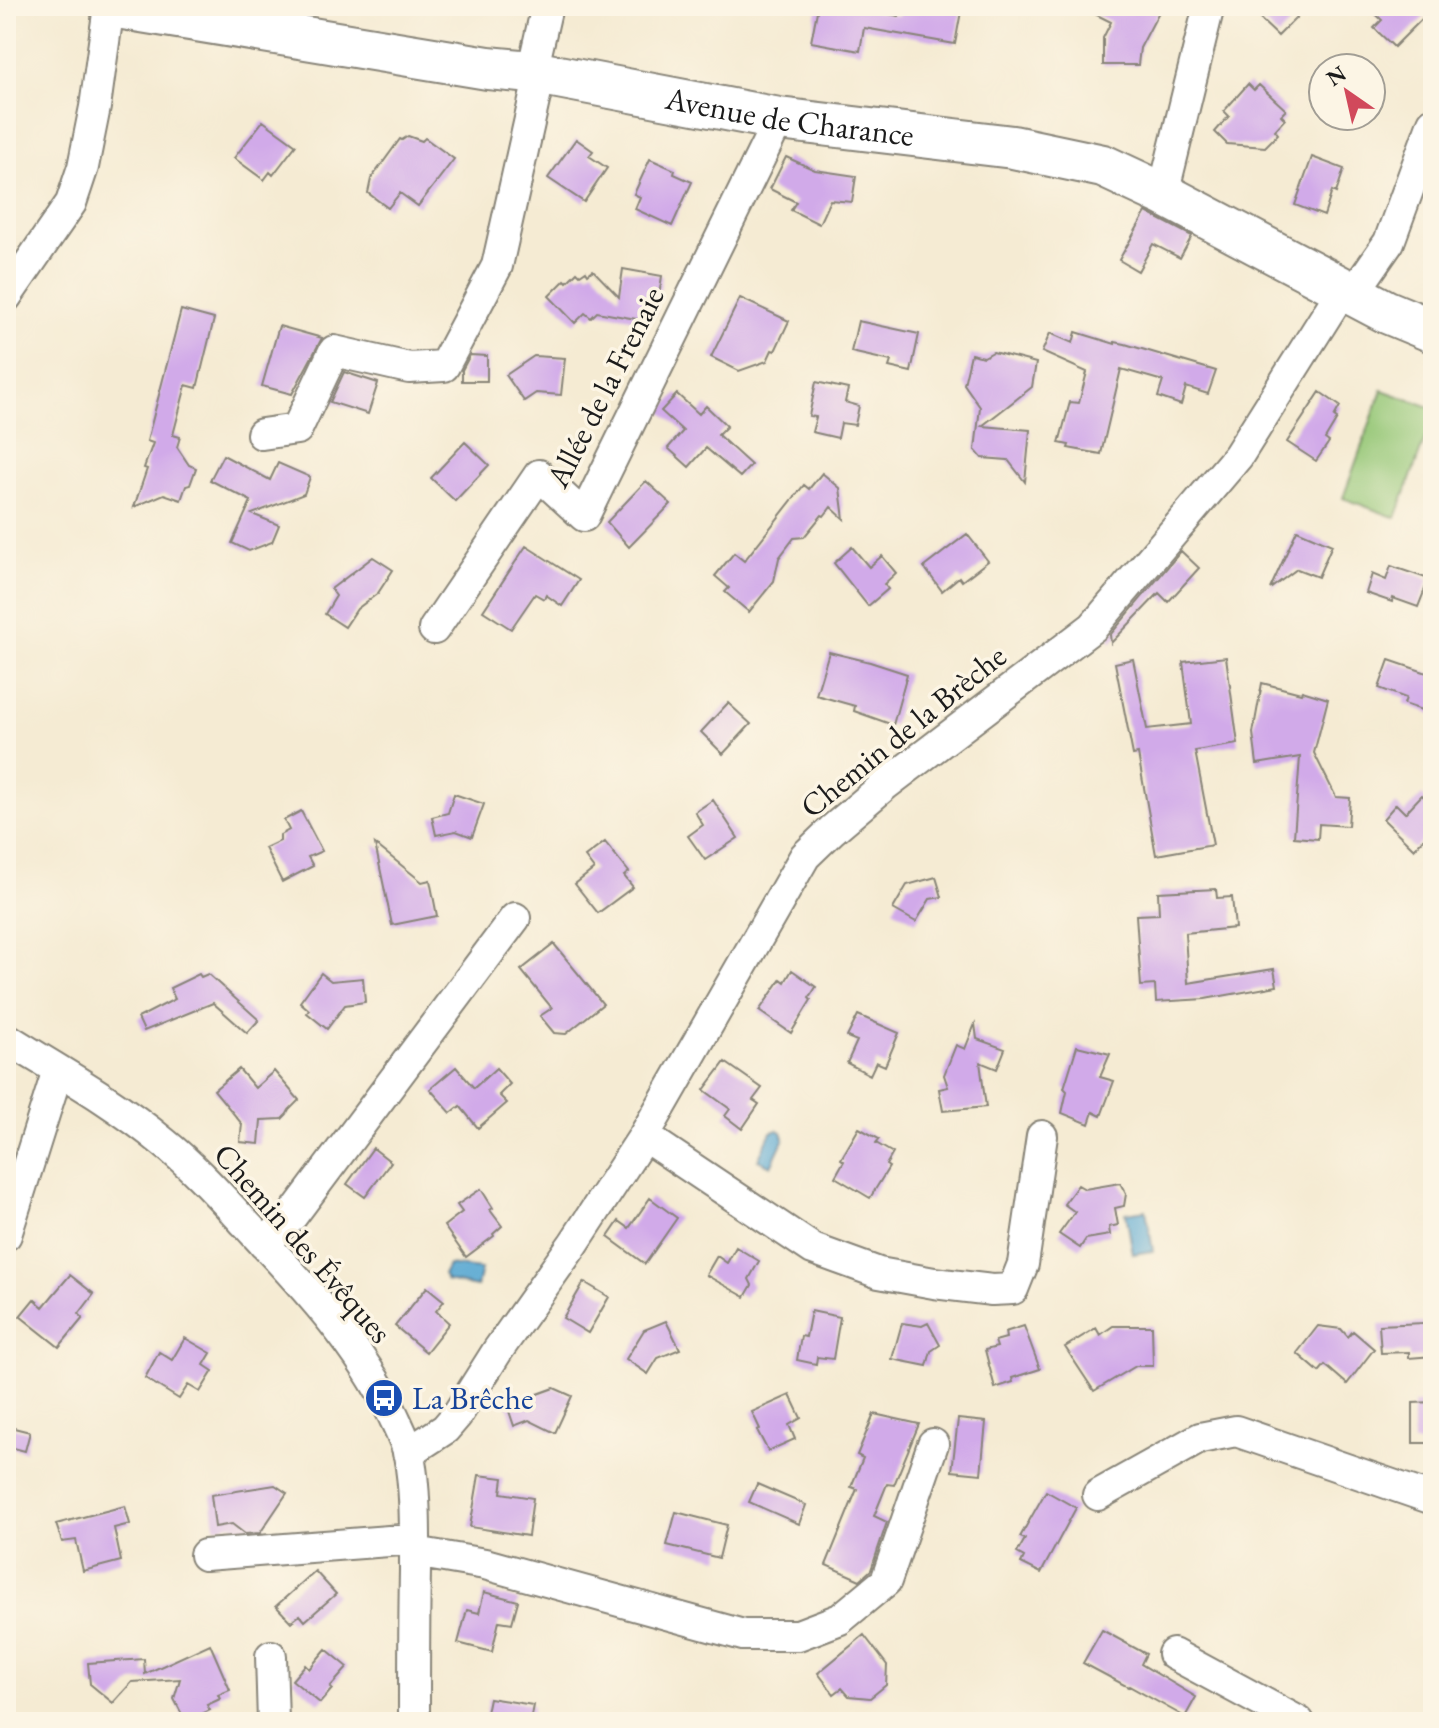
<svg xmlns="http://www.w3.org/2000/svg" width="1439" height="1728" viewBox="0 0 1439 1728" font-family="'EB Garamond',serif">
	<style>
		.green { fill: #95c777; stroke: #58724a; stroke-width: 2 }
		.water { fill: #59a8d3; stroke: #3a6278; stroke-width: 2 }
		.building { fill: #d1aae9 }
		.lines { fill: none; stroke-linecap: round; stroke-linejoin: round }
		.street-casing { stroke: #888478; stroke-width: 34 }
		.secondary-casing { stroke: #888478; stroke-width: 46 }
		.street { stroke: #fff; stroke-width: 30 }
		.secondary { stroke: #fff; stroke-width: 42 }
		.labels { text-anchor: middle; stroke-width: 7; stroke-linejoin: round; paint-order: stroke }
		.street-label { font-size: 32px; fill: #1c1c1c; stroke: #fcf5e5 }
		.transit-label { font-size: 32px; fill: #164399; stroke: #fcf5e5; text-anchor: start }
	</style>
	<rect width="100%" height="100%" fill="#fcf5e5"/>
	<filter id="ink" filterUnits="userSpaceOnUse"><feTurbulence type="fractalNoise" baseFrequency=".0125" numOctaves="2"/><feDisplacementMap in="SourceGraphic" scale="16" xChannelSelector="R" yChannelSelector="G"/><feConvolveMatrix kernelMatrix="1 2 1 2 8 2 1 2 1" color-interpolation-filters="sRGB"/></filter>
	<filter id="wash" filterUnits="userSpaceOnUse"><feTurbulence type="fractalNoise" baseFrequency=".006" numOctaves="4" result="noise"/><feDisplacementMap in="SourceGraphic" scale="32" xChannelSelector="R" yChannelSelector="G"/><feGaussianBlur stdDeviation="1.8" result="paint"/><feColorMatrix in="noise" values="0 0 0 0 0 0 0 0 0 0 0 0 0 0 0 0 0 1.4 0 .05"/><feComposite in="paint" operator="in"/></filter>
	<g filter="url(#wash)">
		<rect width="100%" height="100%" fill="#f5ebd3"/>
		<path class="green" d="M1382,390L1433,408V417L1396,518L1343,498Z"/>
		<path class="water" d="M778,1130L782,1132L784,1138L771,1166L758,1160L771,1132Z
			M1146,1210L1153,1251L1133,1254L1126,1213Z
			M448,1265L481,1269L477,1287L447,1281L443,1275Z"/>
		<g id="blocks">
			<path class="building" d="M818,6H849L899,16L900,6H962L955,44L864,28L860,51L811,42Z
				M1079,6H1162L1140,48L1138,65H1103V38L1111,22Z
				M1274,6H1308L1278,36L1260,19Z
				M1367,6H1433V8L1394,47L1374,28L1382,20Z
				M1248,84L1254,90L1259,85L1286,110L1281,115L1285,119L1275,130L1278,134L1265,147L1227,144L1215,132L1229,116L1224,111Z
				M263,121L296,145L273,175L270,172L264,180L234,158Z
				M408,136L422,141L425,138L454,159L418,206L400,193L388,208L368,193L371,179L400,139L402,140Z
				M576,139L593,151L589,156L607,168L584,202L548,178Z
				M786,157L815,170L856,176L852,202L830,200L819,224L791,210L796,202L770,189Z
				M1312,157L1344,169L1336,193L1332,191L1324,216L1295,205Z
				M650,159L675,170L674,174L692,182L672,226L635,209L640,197L634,194Z
				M1146,212L1192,236L1180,258L1153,244L1138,271L1119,260Z
				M623,269L662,276L656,315L643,313L642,320L597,312L591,318L585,313L575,323L549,296L565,280L567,282L577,272L580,275L586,271L588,274L593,270L619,297Z
				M740,298L789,321L775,351L772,350L767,361L739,371L711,357Z
				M181,310L214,319L197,388L186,385L173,435L180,437L177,447L189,465L196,468L190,485L186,486L181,500L164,494L134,507L147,469L144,468L153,443L147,441Z
				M858,321L919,334L911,372L889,367L891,361L851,352Z
				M279,326L322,338L292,394L262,386Z
				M1076,332L1115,344V342L1125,344L1216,371L1208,394L1186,387L1181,405L1158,397L1163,381L1121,369L1101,454L1068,448L1069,445L1059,443L1070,402L1079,403L1087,372L1042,352L1050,333L1073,343Z
				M993,352L1036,363L1032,387L982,426L1030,430L1025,482L1008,460L982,458L975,450L980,407L964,384L971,354L984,357Z
				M470,355L487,356V381H462V370Z
				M534,356L565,358L561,395L536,393L524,401L506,375Z
				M344,372L378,383L368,414L330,402Z
				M816,382L848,389L845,402L859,406L855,425L841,423L838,438L812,432L816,417L809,416Z
				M1320,392L1340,406L1334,417L1337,419L1325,439L1329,442L1316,461L1287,442Z
				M677,394L699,414L706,406L727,426L718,435L751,465L740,477L706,448L689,467L668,448L683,431L661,411Z
				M465,442L489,465L455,501L431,478Z
				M223,455L270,480L278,463L310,477L304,494L252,514L279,525L272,542L249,551L232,543L251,501L210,480Z
				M822,473L840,488L844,519L831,507L824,516L822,515L804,537L794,538L779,558L774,581L749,612L725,592L729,588L715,576L734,553L744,561L804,485L809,489Z
				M646,481L671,504L629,547L607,522Z
				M1297,530L1332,545L1318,577L1297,569L1270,589Z
				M967,534L988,561L962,581L959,577L942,591L924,567Z
				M526,546L579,580L562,606L546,595L544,599L535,594L511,629L483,611Z
				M852,547L869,567L882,556L896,573L884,584L888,589L868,606L834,563Z
				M1181,551L1199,568L1168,602L1159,593L1111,643L1110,635Z
				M373,557L393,570L378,593L357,609L345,627L325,614L336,596L331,589Z
				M1391,566L1429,579L1418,607L1393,598L1392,602L1366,593L1372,574L1386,580Z
				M829,652L870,662L907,674L893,725L854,711L855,706L816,695Z
				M1226,657L1238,744L1195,751L1213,845L1156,855L1138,754L1133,755L1115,663L1133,659L1147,729L1191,724L1183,662Z
				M1389,660L1433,675V714L1404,704L1406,698L1379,688Z
				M1262,683L1301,693L1302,691L1328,699L1314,753L1336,797L1350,798L1348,826L1319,824L1318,839L1294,837L1300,757L1257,764L1253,733Z
				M728,703L751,724L723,754L701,732Z
				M454,794L484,804L472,837L456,831L436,835L432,817L448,813Z
				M1422,795L1433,806V829L1414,849L1383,819L1396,804L1405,813Z
				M713,800L738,838L705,860L688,836L703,825L695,812Z
				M301,811L322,851L308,857L313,866L282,882L265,848L280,841V835L289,830L284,820Z
				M605,842L629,872L624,876L633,887L598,913L575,884L594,869L585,857Z
				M375,844L422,882L430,880L437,916L392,925Z
				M936,877L942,897L930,899L916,922L893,909L907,885Z
				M1216,889L1217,898L1232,897L1235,928L1185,933L1188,983L1274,969L1277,986L1205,999L1156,1002L1155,985L1141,986L1136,915L1159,914L1158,892Z
				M554,944L603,1004L566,1034L554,1033L540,1016L552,1008L521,970Z
				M792,970L816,987L809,998L811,1000L791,1033L759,1011L781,979L785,982Z
				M321,973L331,981L363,978L365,1002L345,1005L327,1029L307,1013L309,1010L300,1002Z
				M199,974L201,977L208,974L259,1020L247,1033L213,1003L144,1031L138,1018L175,999L170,988Z
				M858,1015L899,1033L885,1066L876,1062L870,1075L847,1063L857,1041L847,1037Z
				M975,1024L977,1039L1005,1049L997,1069L980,1062L986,1107L943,1111L939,1089L948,1087L944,1075L956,1045L965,1049Z
				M1077,1046L1110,1054L1100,1077L1114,1081L1101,1116L1093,1112L1089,1124L1062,1113L1067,1091L1064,1088Z
				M725,1062L762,1088L753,1100L759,1104L742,1129L725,1116L730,1109L704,1090Z
				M456,1067L474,1088L496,1068L510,1084L499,1095L507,1103L478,1128L460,1106L451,1113L430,1089Z
				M239,1069L255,1088L274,1071L299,1100L289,1110L287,1114L282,1119L261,1120L259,1144L240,1142L242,1124L214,1090Z
				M859,1128L879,1139L876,1143L893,1153L886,1165L889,1167L870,1198L835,1177L844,1161L841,1159Z
				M373,1148L391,1162L365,1197L347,1184Z
				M1120,1183L1126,1194L1124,1206L1115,1208L1118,1225L1109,1227L1110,1235L1086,1239L1080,1248L1059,1234L1075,1212L1064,1204L1078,1185L1085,1189Z
				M481,1189L493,1208L490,1210L502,1226L493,1234L494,1236L466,1257L444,1226L462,1212L457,1205Z
				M650,1198L677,1218L645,1264L608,1237L619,1221L629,1228Z
				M736,1247L759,1261L749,1279L752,1285L745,1297L706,1275L717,1256L727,1263Z
				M70,1275L94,1294L79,1314L83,1318L59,1347L20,1316L34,1299L43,1307Z
				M584,1282L609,1297L588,1333L563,1318Z
				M427,1287L444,1301L436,1311L449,1323L426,1352L395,1326Z
				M811,1311L840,1317L833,1359L817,1357L816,1364L797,1360L801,1336L806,1337Z
				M666,1321L680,1349L658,1358L648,1374L626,1359L644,1330Z
				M902,1323L922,1326L928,1323L940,1345L931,1351L927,1366L892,1359Z
				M1424,1323V1330H1433V1356L1409,1358V1352L1381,1353L1379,1325Z
				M1024,1326L1040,1369L1012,1378L1013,1382L995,1388L985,1350L997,1347L995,1341L1006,1338L1005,1332Z
				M1113,1326H1152L1153,1366H1136L1094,1391L1065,1347L1096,1328L1100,1335Z
				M1318,1326L1341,1329L1348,1337L1353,1331L1374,1349L1347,1384L1325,1365L1319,1372L1297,1353Z
				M185,1338L211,1353L204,1365L213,1371L200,1392L188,1385L179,1399L145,1378L159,1352L172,1360Z
				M554,1388L572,1396L555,1433L529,1420L514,1426L507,1405Z
				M790,1395L801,1418L789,1425L795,1439L768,1451L757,1430L760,1429L752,1412Z
				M1433,1402V1443H1413V1403Z
				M874,1414L919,1424L894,1485L887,1484L874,1516L887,1522L871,1570L860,1580L826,1565L857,1489L851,1487L863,1458L857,1455Z
				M958,1419L986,1422L981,1474L952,1471Z
				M6,1426L30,1432L25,1451L6,1446Z
				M479,1475L503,1478L501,1493L533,1498L528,1536L470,1527Z
				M757,1484L806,1505L799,1524L749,1502Z
				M275,1485L287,1493L260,1533L245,1534L232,1524L215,1527L211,1495Z
				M1046,1491L1076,1508L1041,1573L1021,1563L1024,1557L1017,1553L1025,1539L1020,1537Z
				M125,1506L130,1524L114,1528L121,1561L83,1571L76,1540L62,1542L56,1524Z
				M676,1512L727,1525L719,1558L667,1545Z
				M315,1571L336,1594L305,1621L300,1615L291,1622L276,1606Z
				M484,1592L518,1601L512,1623L499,1621L492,1652L458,1643L467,1610L479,1613Z
				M1102,1630L1146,1654L1141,1664L1196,1697L1185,1717L1129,1686L1128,1687L1083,1663Z
				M864,1635L887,1665L886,1685L870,1698L849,1696L842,1688L834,1694L818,1673Z
				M210,1644L230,1690L218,1695L220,1699L207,1705L210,1710L186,1722L174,1699L180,1679L132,1682L113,1703L90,1684L88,1663L144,1659L145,1674Z
				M326,1649L348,1667L330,1687L332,1689L320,1703L292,1680L305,1665L309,1669Z
				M489,1698L533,1705L530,1722H484Z"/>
		</g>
	</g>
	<g filter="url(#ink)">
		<use href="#blocks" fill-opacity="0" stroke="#888478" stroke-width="2"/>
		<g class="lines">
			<defs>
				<path id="street" d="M532,72L547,6
					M1163,194L1209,6
					M1353,294L1389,242L1433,122
					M6,297L71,203L83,167L95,107L109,6
					M262,434L297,429L334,351L409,368L444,366L497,266L540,74
					M434,629L539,475L584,516L779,119
					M6,1038C59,1071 115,1102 163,1142C193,1166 219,1195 245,1223C299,1281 359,1343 393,1415C399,1428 406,1441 409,1455C416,1492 415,1532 415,1570C414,1621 414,1671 414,1722
					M644,1136L813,1249L879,1273L934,1283L992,1290L1013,1289L1023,1264L1042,1136
					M6,1235L58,1070
					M264,1244L292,1216L515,918
					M408,1453L445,1429L457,1415L498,1350L574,1243L644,1136L805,856L832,830L885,785L1093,627L1238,456L1343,289
					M1098,1495L1200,1438L1236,1431L1433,1499
					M415,1552L485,1564L743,1635H798L840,1619L886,1581L933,1444
					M205,1555L415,1539
					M1173,1654L1299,1722
					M271,1656L273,1722"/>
				<g id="secondary">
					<path id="s1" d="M111,6L488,68L532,72L779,119L1013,147L1103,166L1163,194L1387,312L1433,331"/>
				</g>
			</defs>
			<use href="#street" class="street-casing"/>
			<use href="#secondary" class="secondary-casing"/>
			<use href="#street" class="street"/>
			<use href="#secondary" class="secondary"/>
		</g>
	</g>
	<defs>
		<symbol id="bus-disc" viewBox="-11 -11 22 22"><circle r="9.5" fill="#1a4fb4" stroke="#fcf5e5"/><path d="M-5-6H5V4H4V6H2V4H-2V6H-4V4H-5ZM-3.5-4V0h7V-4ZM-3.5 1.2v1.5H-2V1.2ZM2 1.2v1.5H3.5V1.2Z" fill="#fff"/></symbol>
	</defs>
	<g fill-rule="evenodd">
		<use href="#bus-disc" x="362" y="1376" width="44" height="44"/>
	</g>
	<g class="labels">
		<g class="street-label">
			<text dy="11" stroke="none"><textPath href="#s1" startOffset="688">Avenue de Charance</textPath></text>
			<text transform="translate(605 387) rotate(-63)" y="11">Allée de la Frenaie</text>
			<text transform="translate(903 731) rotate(-39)" y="11">Chemin de la Brèche</text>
			<text transform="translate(303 1243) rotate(49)" y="11">Chemin des Évêques</text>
		</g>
		<g class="transit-label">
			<text x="412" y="1409">La Brêche</text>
		</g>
	</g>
	<rect width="1439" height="1728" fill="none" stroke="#fcf5e5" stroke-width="32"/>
	<g transform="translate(1347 92) rotate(326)"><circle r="38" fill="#fcf5e5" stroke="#a29e95" stroke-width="2"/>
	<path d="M0-6L14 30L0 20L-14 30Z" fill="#d1495b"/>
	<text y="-12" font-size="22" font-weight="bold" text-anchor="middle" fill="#1c1c1c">N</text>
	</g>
</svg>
